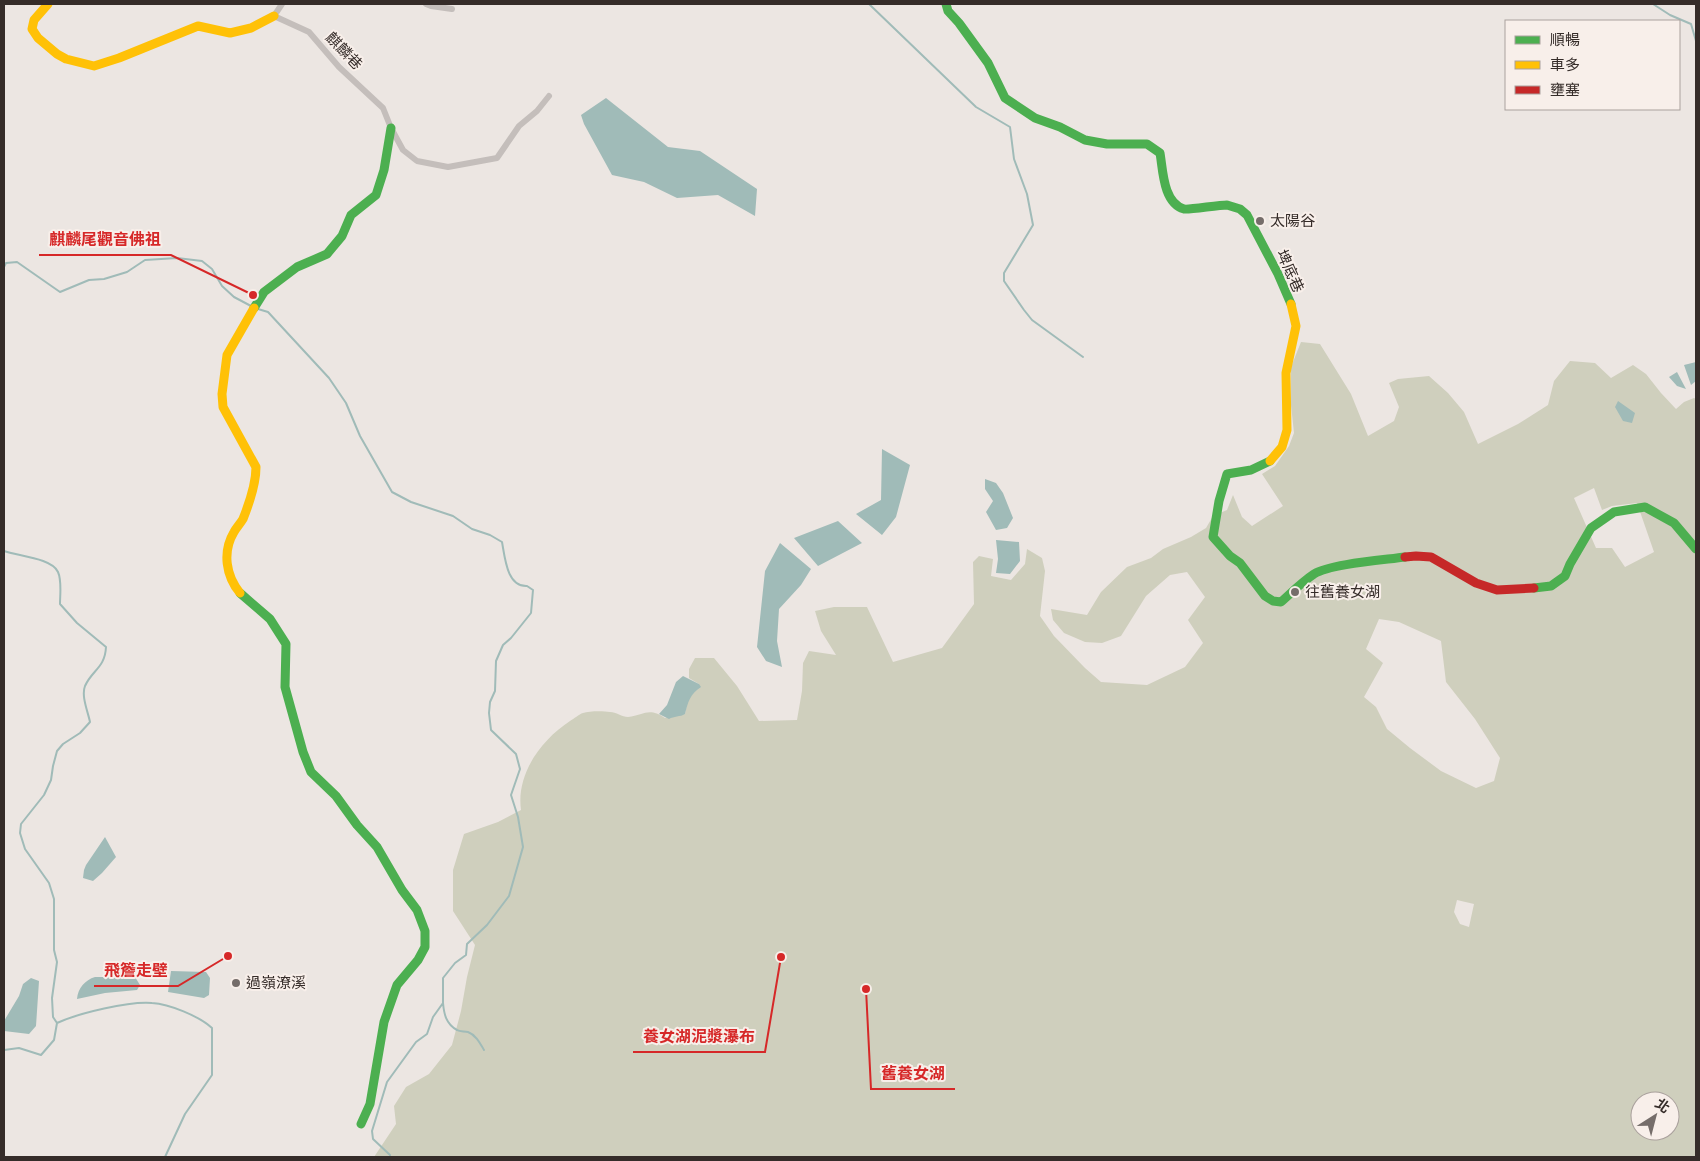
<svg xmlns="http://www.w3.org/2000/svg" width="1700" height="1161" viewBox="0 0 1700 1161" font-family="'DejaVu Sans','Noto Sans TC',sans-serif">
	<style>
		.green { fill: #cfcfbd; fill-rule: evenodd }
		.water { fill: #a0bbb8 }
		.lines { fill: none; stroke-linecap: round; stroke-linejoin: round }
		.stream { stroke: #a0bbb8; stroke-width: 2 }
		.street { stroke: #c4bebb; stroke-width: 6 }
		.fast { stroke: #4caf50; stroke-width: 9 }
		.slow { stroke: #ffc107; stroke-width: 9 }
		.jam { stroke: #c62828; stroke-width: 9 }
		.poi-dot { fill: #756d6a; stroke: #f8efea; stroke-width: 2 }
		.labels { text-anchor: middle; stroke-width: 4; stroke-linejoin: round; paint-order: stroke }
		.street-label { font-size: 15px; fill: #352c29; stroke: #f8efea }
		.poi-label { font-size: 15px; fill: #352c29; stroke: #f8efea; text-anchor: start }
		.leader { fill: none; stroke: #d62828; stroke-width: 2 }
		.callout-dot { fill: #d62828; stroke: #f8efea; stroke-width: 2 }
		.callout-label { font-size: 16px; text-anchor: middle; font-weight: bold; fill: #d62828; stroke: #f8efea; stroke-width: 4; stroke-linejoin: round; paint-order: stroke }
	</style>
	<rect width="100%" height="100%" fill="#ece6e2"/>
	<path class="green" d="M1301,342L1320,344L1351,394L1368,436L1394,421L1399,407L1389,383L1398,379L1429,376L1448,393L1464,412L1478,444L1518,424L1548,405L1554,381L1570,361L1595,363L1611,378L1633,365L1646,374L1661,393L1676,409L1684,402L1694,398L1696,399V1157H374L396,1124L394,1106L406,1087L429,1074L452,1045L461,1011L467,977L475,945L453,911V870L464,834L498,822L521,810C516,774 541,740 570,721C574,719 579,714 583,713C589,711 603,711 610,712C616,712 622,717 628,717C644,715 649,707 665,718L685,714L688,699L699,684L689,678V669L695,658H714L737,686L759,721L797,720L802,691L803,663L809,651L836,655L821,631L815,611L834,607H867L893,662L942,648L974,604L973,562L979,556L993,559L991,576L1011,580L1025,564L1027,549L1042,558L1045,571L1040,616L1054,636L1085,668L1101,682L1147,685L1185,667L1203,643L1188,620L1205,597L1187,572L1170,575L1146,596L1121,636L1102,643L1085,642L1064,633L1053,620L1051,609L1087,615L1101,592L1127,567L1151,558L1163,549L1191,537L1206,528L1213,516L1227,510L1233,495L1242,517L1252,526L1283,506L1262,474L1275,466L1289,446L1294,433L1291,405V367ZM1594,488L1602,510L1612,506L1637,503L1654,552L1625,567L1612,548H1596L1574,498ZM1379,619L1399,622L1441,641L1446,682L1475,719L1500,758L1494,781L1476,788L1441,771L1410,748L1387,729L1376,707L1364,697L1383,663L1366,649ZM1457,900L1474,904L1469,927L1460,924L1454,912ZM1640,1101H1670V1131H1640Z"/>
	<path class="water" d="M606,98L668,147L700,151L757,189L755,216L718,195L677,198L644,182L612,175L584,124L581,115Z
		M1696,362V381L1691,385L1684,365Z
		M1677,372L1686,389L1677,386L1669,377Z
		M1618,401L1635,413L1632,423L1623,421L1615,407Z
		M882,449L910,465L896,517L882,535L856,514L881,500Z
		M985,479L996,483L1003,493L1013,518L1007,528L996,530L986,512L993,501L985,489Z
		M838,521L862,543L818,566L794,538Z
		M996,540L1019,542L1020,561L1010,574L996,573L998,559Z
		M780,543L811,569L801,585L779,609L777,641L782,667L766,661L757,647L765,571Z
		M683,676L699,684L701,687C690,694 688,702 685,714C680,717 674,716 669,719L659,714L667,705L676,682Z
		M105,837L116,857L102,873L93,881L83,878L84,870L86,865Z
		M171,971L206,972L210,978L209,995L204,998L168,992Z
		M95,977H135L140,985L137,990L105,993L77,999C78,988 85,980 95,977Z
		M31,978L39,981L36,1026L29,1034L4,1031V1021L19,996L23,984Z"/>
	<g class="lines">
		<path class="stream" d="M869,4L976,107L1010,127L1014,159L1027,194L1033,225L1004,273V281L1024,310L1032,320L1083,357
			M1653,4L1670,15L1691,24L1696,41
			M4,267L6,263L17,262L60,292L89,280L104,279L127,272L145,260L177,258L202,261L212,269L222,286L234,297L251,306
			M258,309L268,312L329,378L346,403L360,436L392,492L411,502L453,516L472,529L490,535L502,542C505,558 507,587 527,586L533,590L531,613L511,638L503,645L496,661L495,691L490,702L489,713L491,730L516,754L520,769L511,795L518,817L523,847L509,896L487,925L467,944L466,955L455,963L443,978V1003L433,1017L427,1034L416,1042L387,1082L372,1131L373,1139L390,1155V1157
			M4,551C17,556 52,558 58,572C62,581 60,594 60,604L77,623L106,647C105,668 92,670 85,686C81,696 88,712 90,722L80,733L63,744L57,751L53,766L51,780L44,795L21,824L20,833L25,849L49,883L54,899V950L57,962L52,998L53,1017L57,1023L54,1040L41,1055L19,1048L4,1050
			M443,1003C444,1014 446,1024 457,1030C460,1032 464,1031 468,1032C476,1035 480,1043 484,1050
			M57,1023C79,1013 129,1001 152,1003C169,1004 199,1016 212,1028V1075L185,1114L165,1157"/>
		<path class="street" d="M282,4L274,16L309,32L339,67L383,108L391,128L403,150L417,161L448,167L497,158L519,126L537,111L549,96
			M426,4L431,6L452,9"/>
		<path class="fast" d="M946,4L948,11L959,23L988,63L1005,98L1035,118L1060,127L1085,140L1107,144H1147L1160,153C1163,170 1163,203 1184,209C1189,210 1218,205 1227,205L1240,209L1247,215L1278,274L1291,304
			M254,308L264,292L297,267L327,254L342,236L351,215L376,195L384,170L391,128
			M1270,461L1251,470L1227,474L1219,501L1213,537L1230,556L1240,563L1265,596L1273,601L1281,602C1291,593 1302,582 1314,574C1330,564 1384,560 1405,557
			M1534,588L1551,586L1565,576L1570,564L1591,528L1614,512L1645,507L1674,523L1696,549
			M240,593L270,619L286,644L285,687L303,752L311,772L336,796L357,825L377,847L402,890L417,910L425,931V947L418,960L397,985L384,1022L370,1104L361,1124"/>
		<path class="slow" d="M48,4L34,20L32,29L38,38L57,54L66,59L94,66L119,58L198,26L230,33L251,28L274,16
			M1270,461L1282,447L1287,430L1286,373L1296,326L1291,304
			M240,593C226,576 222,552 234,532C236,528 240,524 243,519C249,504 256,484 256,467L223,407L222,394L227,355L254,308"/>
		<path class="jam" d="M1405,557L1416,556L1431,557L1476,583L1497,590L1534,588"/>
	</g>
	<g class="poi-dot">
		<circle cx="1260" cy="221" r="5"/>
		<circle cx="1295" cy="592" r="5"/>
		<circle cx="236" cy="983" r="5"/>
	</g>
	<g class="labels">
		<g class="street-label">
			<text transform="translate(344 51) rotate(46)" y="5">麒麟巷</text>
			<text transform="translate(1290 271) rotate(66)" y="5">埤底巷</text>
		</g>
		<g class="poi-label">
			<text x="1270" y="226">太陽谷</text>
			<text x="1305" y="597">往舊養女湖</text>
			<text x="246" y="988">過嶺潦溪</text>
		</g>
	</g>
	<path class="leader" d="M253 295L171 255H39M228 956L178 986H94M781 957L765 1052H633M866 989L871 1089H955"/>
	<g class="callout-dot">
		<circle cx="253" cy="295" r="5"/>
		<circle cx="228" cy="956" r="5"/>
		<circle cx="781" cy="957" r="5"/>
		<circle cx="866" cy="989" r="5"/>
	</g>
	<g class="callout-label">
		<text x="105" y="245">麒麟尾觀音佛祖</text>
		<text x="136" y="976">飛簷走壁</text>
		<text x="699" y="1042">養女湖泥漿瀑布</text>
		<text x="913" y="1079">舊養女湖</text>
	</g>
	<rect width="1700" height="1161" fill="none" stroke="#352c29" stroke-width="10"/>
	<rect x="1505" y="20" width="175" height="90" fill="#f8efea" stroke="#aaa19d"/>
	<rect x="1515" y="36" width="25" height="8" fill="#4caf50" stroke="#aaa19d"/>
	<text x="1550" y="45" font-size="15" fill="#352c29">順暢</text>
	<rect x="1515" y="61" width="25" height="8" fill="#ffc107" stroke="#aaa19d"/>
	<text x="1550" y="70" font-size="15" fill="#352c29">車多</text>
	<rect x="1515" y="86" width="25" height="8" fill="#c62828" stroke="#aaa19d"/>
	<text x="1550" y="95" font-size="15" fill="#352c29">壅塞</text>
	<g transform="translate(1655 1116) rotate(36)"><circle r="24" fill="#f8efea" stroke="#aaa19d"/>
	<path d="M0-4L9 19L0 12L-9 19Z" fill="#756d6a"/>
	<text y="-8" font-size="14" font-weight="bold" text-anchor="middle" fill="#352c29">北</text>
	</g>
</svg>
